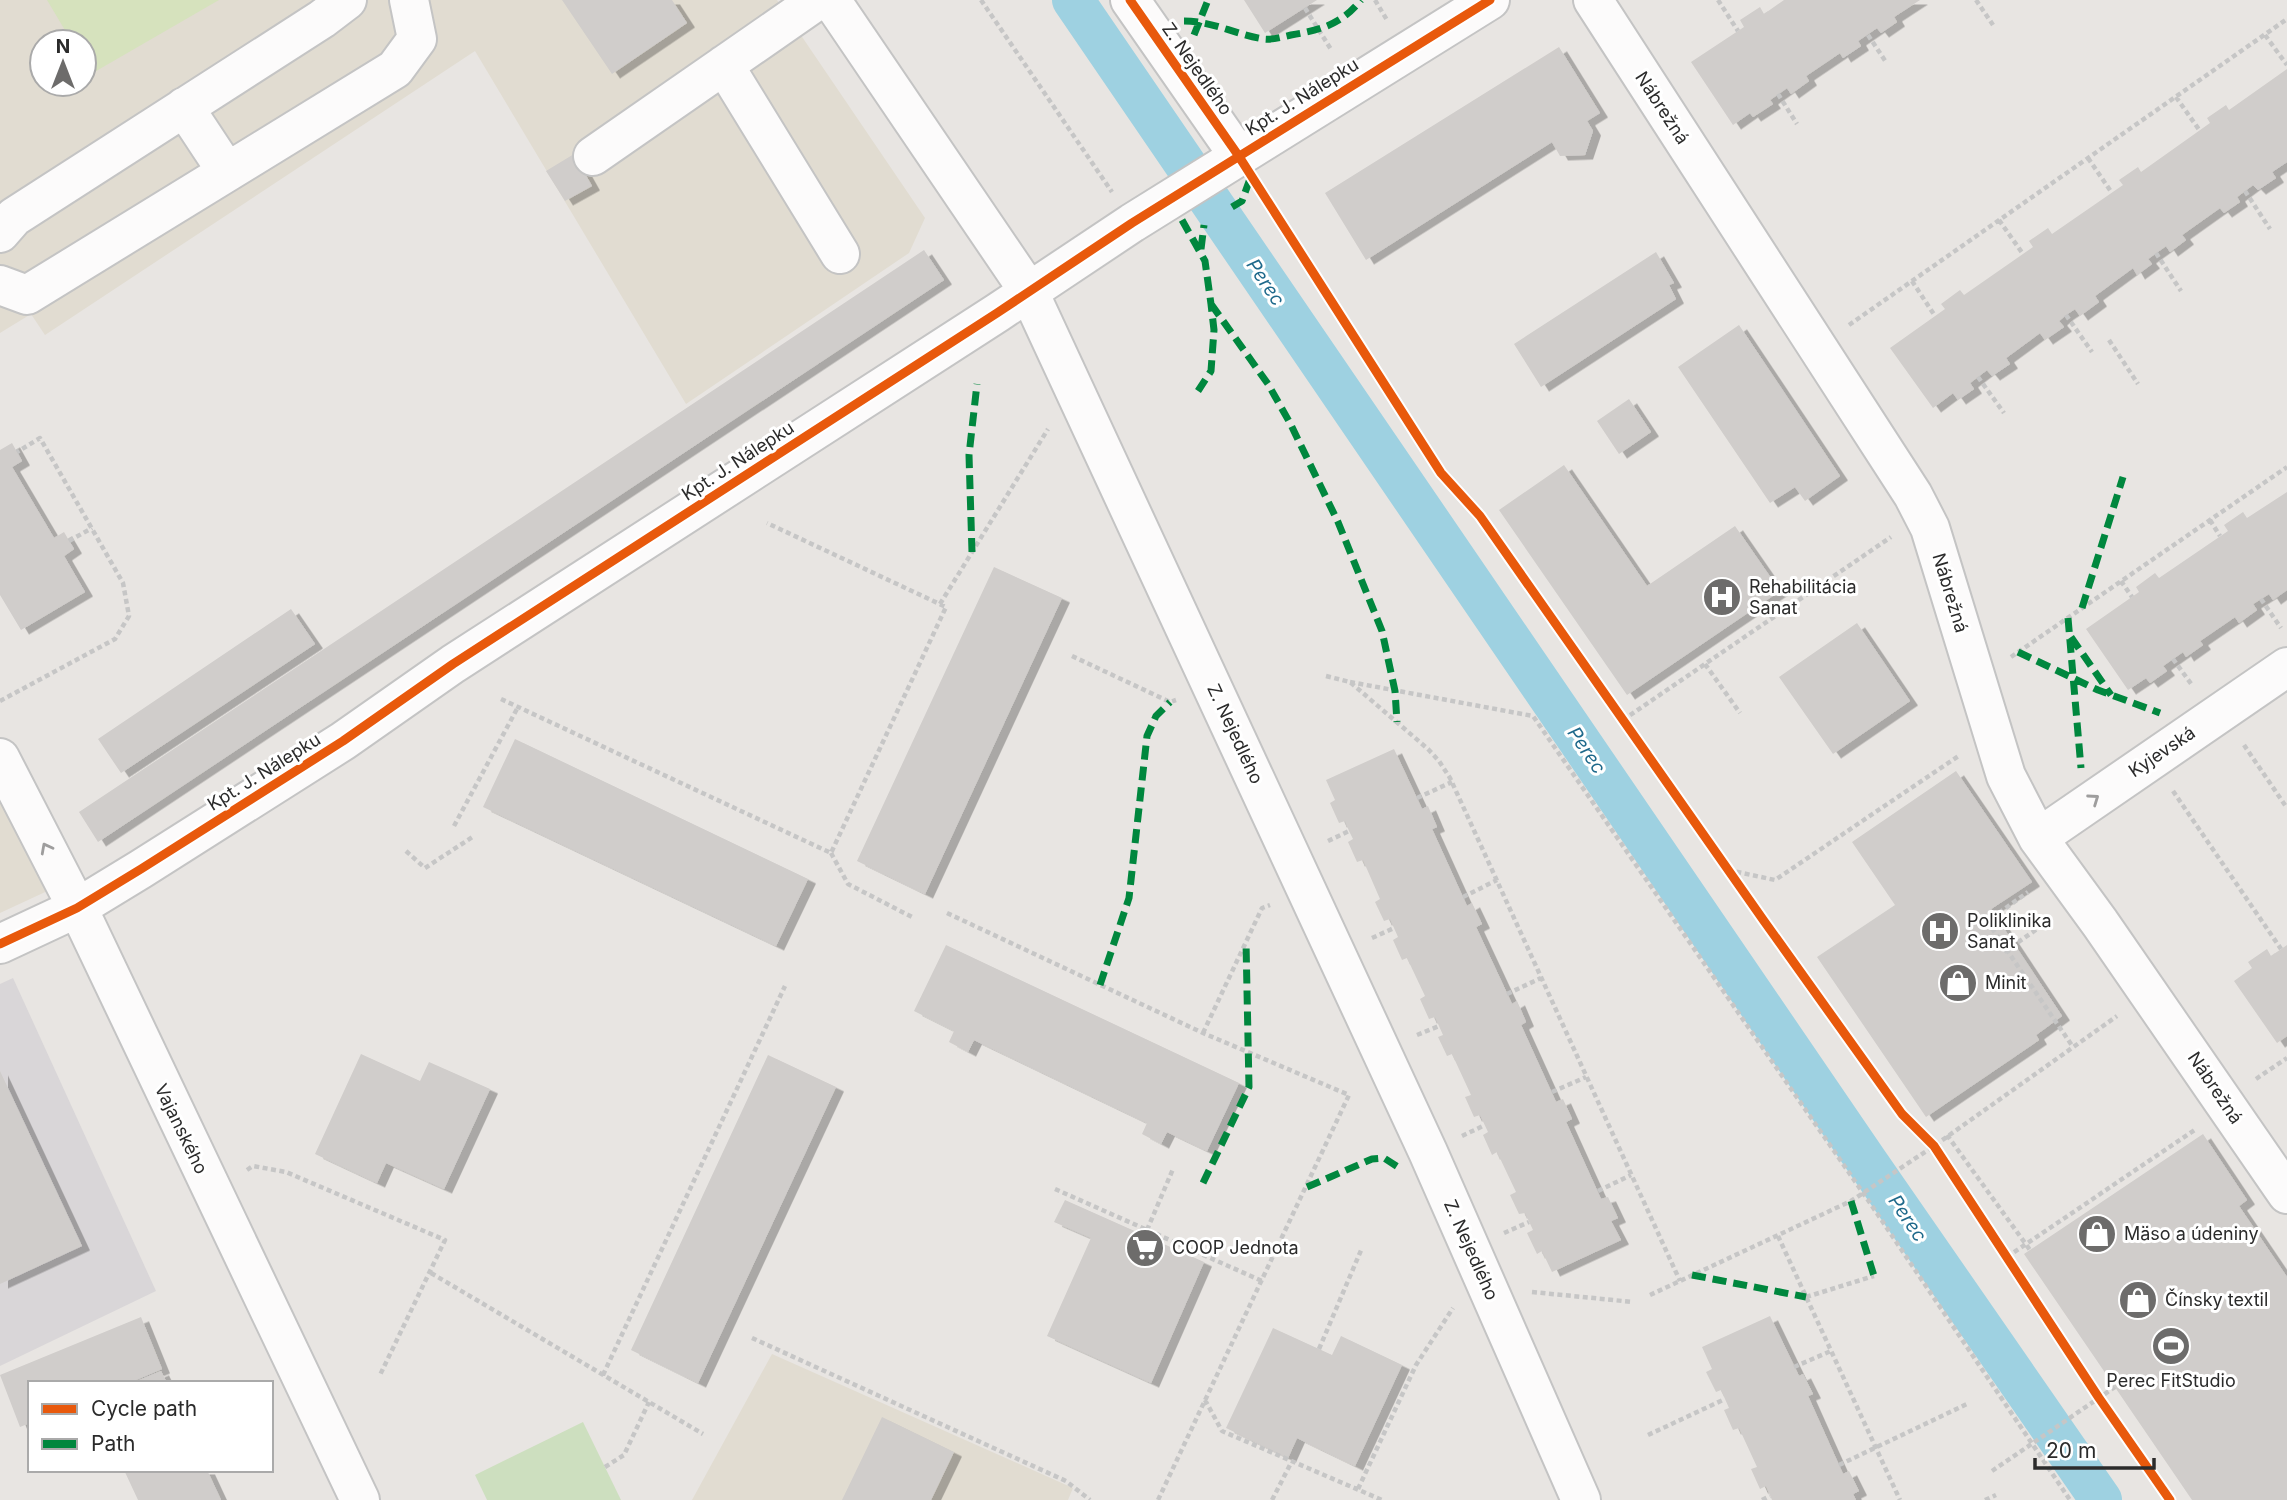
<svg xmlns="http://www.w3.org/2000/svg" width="2287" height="1500" viewBox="0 0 2287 1500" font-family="Inter,sans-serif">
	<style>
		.industrial { fill: #d9d6d8 }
		.education { fill: #e1dcd1; fill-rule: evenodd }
		.green { fill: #cddfbf }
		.pitch { fill: #d6e2bd }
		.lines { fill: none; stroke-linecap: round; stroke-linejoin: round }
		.canal { stroke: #9ed1e1; stroke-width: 42 }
		.building { fill: #d0cdcb; filter: url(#shadow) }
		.minor-casing { stroke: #c4c4c4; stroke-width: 42 }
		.path { stroke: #c6c6c6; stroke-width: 4.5; stroke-dasharray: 5 3.5; stroke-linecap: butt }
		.minor { stroke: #fcfbfb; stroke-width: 38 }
		.quiet { stroke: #00873e; stroke-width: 7; stroke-dasharray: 14 7; stroke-linecap: butt }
		.cycleway-casing { stroke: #fff; stroke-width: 13 }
		.cycleway { stroke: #e8590c; stroke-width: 9 }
		.oneway { stroke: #9e9d9d }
		.labels { text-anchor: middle; stroke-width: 6; stroke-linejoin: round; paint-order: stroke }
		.street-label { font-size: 18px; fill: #2b2b2b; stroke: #fff }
		.poi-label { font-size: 18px; fill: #2b2b2b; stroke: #fff; text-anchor: start }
		.water-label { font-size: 19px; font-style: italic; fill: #1e698b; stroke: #fff }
	</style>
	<defs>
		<filter id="shadow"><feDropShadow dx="8" dy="4.5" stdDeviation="0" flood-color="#0004"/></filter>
	</defs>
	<rect width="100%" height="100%" fill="#e8e5e2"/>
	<path class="industrial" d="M13,978L156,1291L0,1366V984Z"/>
	<path class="education" d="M0,0H777L925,218L909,253L686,404L475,51L45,335L31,314L0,333ZM42,42H84V84H42Z
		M0,778L56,887L0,913Z
		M772,1354L1073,1488L1068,1500H692Z"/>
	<path class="green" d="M583,1422L621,1500H487L475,1475Z"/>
	<path class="pitch" d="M47,0H219L91,74L84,62V42H72Z"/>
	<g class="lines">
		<path class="canal" d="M1073,0L1867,1162L2101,1500"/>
	</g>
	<path class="building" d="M562,0H672L687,23L612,74Z
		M1244,0H1317L1265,33Z
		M1784,0H1920L1894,17L1897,22L1881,33L1877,28L1858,41L1861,46L1843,58L1840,53L1806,76L1809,81L1791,94L1787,88L1770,100L1773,104L1753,117L1750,113L1733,125L1691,62L1744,27L1740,20L1760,7L1764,14Z
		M1559,47L1600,113L1587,121L1593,131L1585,155L1560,156L1552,142L1366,260L1325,193Z
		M2287,69V162L2272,172L2276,178L2258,190L2253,185L2237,197L2240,202L2224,213L2220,208L2182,235L2186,240L2170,252L2166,246L2148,259L2152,264L2137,275L2133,268L2095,296L2099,302L2080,316L2075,309L2066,315L2059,321L2064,327L2045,340L2040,333L2006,358L2010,364L1992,376L1987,370L1970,383L1974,389L1958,400L1953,393L1933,408L1890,348L1945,309L1941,304L1960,290L1964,295L2033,247L2029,241L2048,228L2052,234L2123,185L2119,180L2138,167L2141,172L2210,123L2207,118L2226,105L2229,110Z
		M574,154L592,186L565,201L546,171Z
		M924,250L944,280L98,842L79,812Z
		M1656,252L1674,283L1669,285L1676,299L1541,387L1514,344Z
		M1739,325L1840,476L1805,501L1795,487L1770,503L1678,367Z
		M1629,399L1651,432L1619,454L1597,421Z
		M12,443L22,461L12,467L54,538L64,532L74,549L64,556L85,592L21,630L0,595V450Z
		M1564,465L1647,586L1735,526L1780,591L1627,695L1499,510Z
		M2287,492V590L2273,600L2269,594L2253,604L2257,610L2239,623L2235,617L2200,641L2203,645L2186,657L2183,652L2163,666L2167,671L2150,683L2146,678L2128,690L2086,629L2139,592L2136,587L2155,573L2159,578L2228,531L2224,525L2243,512L2247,518Z
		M994,567L1062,598L925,894L857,861Z
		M291,609L315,644L121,773L98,739Z
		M1857,623L1910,701L1833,754L1779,677Z
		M515,739L808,879L776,946L483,807Z
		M1394,749L1422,809L1428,806L1437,827L1432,829L1467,906L1472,903L1482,924L1476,927L1512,1004L1517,1001L1526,1022L1521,1025L1556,1102L1563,1099L1572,1119L1566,1122L1601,1199L1608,1197L1618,1218L1611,1221L1621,1240L1552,1272L1542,1251L1537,1254L1527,1233L1533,1230L1525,1213L1519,1214L1510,1195L1516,1192L1497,1152L1492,1155L1483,1135L1488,1132L1480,1115L1474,1117L1465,1097L1471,1095L1452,1054L1447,1056L1438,1037L1443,1035L1435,1017L1429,1019L1420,999L1425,996L1407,958L1402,960L1393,940L1398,937L1390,919L1384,921L1375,902L1380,899L1363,860L1357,862L1348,842L1353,839L1349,831L1345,821L1339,823L1330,803L1335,800L1326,780Z
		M1956,771L2032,882L1991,909L2062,1016L2036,1035L2039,1040L1926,1117L1817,957L1895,905L1852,842Z
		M946,945L1239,1083L1207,1151L1167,1132L1161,1144L1142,1134L1147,1123L974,1040L968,1052L949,1042L954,1031L914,1011Z
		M2287,945V1036L2277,1043L2234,981L2252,968L2248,962L2267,949L2271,956Z
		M361,1054L420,1081L429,1062L490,1089L444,1189L386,1163L377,1183L315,1154Z
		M768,1055L836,1087L698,1383L631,1350Z
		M0,1071L82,1246L0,1284Z
		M2203,1134L2247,1200L2239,1206L2287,1277V1500H2192L2024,1254Z
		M1065,1200L1204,1262L1151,1383L1047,1336L1091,1238L1054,1222Z
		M1770,1316L1799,1376L1803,1374L1813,1394L1808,1396L1843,1474L1849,1471L1859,1491L1853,1494L1856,1500H1772L1766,1486L1760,1489L1751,1469L1757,1467L1739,1428L1733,1430L1724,1410L1729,1408L1721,1390L1716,1392L1706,1372L1712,1369L1702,1347Z
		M141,1317L162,1369L129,1383H30V1423L20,1427L0,1375Z
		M1273,1328L1332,1355L1341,1336L1402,1365L1355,1466L1297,1438L1288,1458L1226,1428Z
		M161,1371L167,1383H132Z
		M882,1417L954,1452L931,1500H842Z
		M124,1470H207L221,1500H138Z"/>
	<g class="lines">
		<defs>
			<path id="minor" d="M831,0L1028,290L1428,1152L1581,1500
				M1130,0L1238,155
				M1593,0L1913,495L1930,528L2006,776L2038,838L2100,923L2287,1194
				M724,65L840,254
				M184,107L227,172
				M593,156L818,0
				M0,233L14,217L322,19L347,0
				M0,285L27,295L395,69L417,39L409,0
				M0,758L86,925L360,1500
				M2038,838L2287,667
				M0,944L77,908L141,869L343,741L453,664L997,313L1132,223L1490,0"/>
		</defs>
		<use href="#minor" class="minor-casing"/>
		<path class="path" d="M981,0L1112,192
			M1375,0L1387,20
			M1718,0L1738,31
			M1976,0L1993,25
			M1305,8L1332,51
			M1868,35L1886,62
			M2265,35L2287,65
			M1778,94L1797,124
			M2176,97L2200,131
			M2088,158L2112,193
			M2245,191L2270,229
			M1999,220L2023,254
			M2156,253L2181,291
			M1912,281L1935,316
			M2066,315L2092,352
			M1849,325L2287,19
			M2109,340L2138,384
			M1978,377L2004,413
			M2210,520L2220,536
			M69,541L92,528
			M2121,581L2132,597
			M2261,599L2281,628
			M940,604L1048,429
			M1072,656L1170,702L1176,700
			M2011,657L2287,467
			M2173,659L2192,685
			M1705,664L1740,713
			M1326,676L1350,682L1428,749L1439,761L1450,778L1680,1281
			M1350,682L1533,716L1870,1203L2070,1500
			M501,699L831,853L946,607L767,523
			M0,701L115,639L129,616L123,583L40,438L17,452
			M1623,720L1891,537
			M2244,745L2287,808
			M2173,791L2281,949
			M1417,798L1452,782
			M454,826L518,707
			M1328,841L1349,831
			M406,851L425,868L474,836
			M831,853L848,884L912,917
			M1728,870L1775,880L1960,755
			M1463,897L1497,880
			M947,913L1203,1033L1349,1095L1158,1500
			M1987,921L2073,1047
			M1985,923L2028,892
			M1372,938L1394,928
			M2004,952L2050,920
			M1507,994L1541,978
			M1203,1033L1262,908L1270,905
			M1417,1035L1439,1026
			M2256,1079L2287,1058
			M1552,1092L1586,1077
			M1947,1135L2030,1250
			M1462,1136L1485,1125
			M247,1170L253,1166L286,1172L445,1240L380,1375
			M1055,1189L1262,1281
			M1598,1191L1631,1175
			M1147,1230L1173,1169
			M1504,1233L1529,1222
			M1778,1236L1900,1500
			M2007,1257L2196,1129
			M431,1273L703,1434
			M1532,1292L1633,1302
			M1650,1295L1851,1201L1934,1146L2117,1016
			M1806,1297L1874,1276
			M752,1338L1066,1481L1090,1500
			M1319,1349L1362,1248
			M1794,1367L1831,1351
			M603,1375L785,986
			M1205,1400L1222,1431L1382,1500
			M1648,1435L1725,1399
			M1839,1465L1967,1404
			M605,1467L624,1455L649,1402
			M1992,1471L2115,1387
			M1358,1489L1416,1365L1453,1308
			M1272,1500L1291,1463
			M1762,1500L1770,1496
			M1985,1500L1996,1495"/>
		<use href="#minor" class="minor"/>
		<path class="quiet" d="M1184,21C1212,21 1237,35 1264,39C1272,40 1282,37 1291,35C1321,30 1342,24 1361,0
			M1194,35L1208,0
			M1232,207L1242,201L1251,176
			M1182,220L1205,261L1211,304L1214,330L1211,371L1198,391
			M1201,249L1204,225
			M1211,304L1268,384L1290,423L1338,522L1382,631L1395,691L1397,722
			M972,552L969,455L977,384
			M2082,608L2123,477
			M2068,618L2081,768
			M2071,637L2111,695
			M2018,652L2098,690L2160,713
			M1100,985L1129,898L1147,736L1156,716L1170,702
			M1203,1183L1249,1087L1246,942
			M1307,1187L1372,1159L1384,1158L1398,1167
			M1851,1201L1874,1276
			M1692,1275L1806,1297"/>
		<defs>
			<path id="cycleway" d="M1130,0L1238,155L1441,473L1480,516L1764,921L1902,1114L1934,1146L2099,1398L2170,1500
				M0,944L77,908L141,869L343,741L453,664L997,313L1132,223L1490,0"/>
		</defs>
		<use href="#cycleway" class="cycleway-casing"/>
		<use href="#cycleway" class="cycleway"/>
	</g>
	<defs><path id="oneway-chevron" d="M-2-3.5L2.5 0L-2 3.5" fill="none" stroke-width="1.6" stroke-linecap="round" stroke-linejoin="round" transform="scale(1.75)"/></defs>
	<g class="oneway">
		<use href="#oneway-chevron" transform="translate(2094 799) rotate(-35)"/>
		<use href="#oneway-chevron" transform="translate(46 848) rotate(-118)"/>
	</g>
	<defs>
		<symbol id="hospital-disc" viewBox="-11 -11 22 22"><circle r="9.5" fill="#6d6c6b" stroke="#fff"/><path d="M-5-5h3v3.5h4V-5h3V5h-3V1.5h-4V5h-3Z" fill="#fff"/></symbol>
		<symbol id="shop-disc" viewBox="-11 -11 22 22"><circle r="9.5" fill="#6d6c6b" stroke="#fff"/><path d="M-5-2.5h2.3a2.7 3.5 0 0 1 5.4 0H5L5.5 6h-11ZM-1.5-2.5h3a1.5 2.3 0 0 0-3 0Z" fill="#fff"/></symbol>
		<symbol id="supermarket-disc" viewBox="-11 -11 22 22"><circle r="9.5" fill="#6d6c6b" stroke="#fff"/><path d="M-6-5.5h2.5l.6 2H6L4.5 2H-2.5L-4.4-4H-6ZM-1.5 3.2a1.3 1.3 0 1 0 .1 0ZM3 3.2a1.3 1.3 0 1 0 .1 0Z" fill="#fff"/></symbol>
		<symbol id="stadium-disc" viewBox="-11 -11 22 22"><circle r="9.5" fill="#6d6c6b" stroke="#fff"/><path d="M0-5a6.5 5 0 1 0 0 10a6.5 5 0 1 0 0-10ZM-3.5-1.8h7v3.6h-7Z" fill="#fff"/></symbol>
	</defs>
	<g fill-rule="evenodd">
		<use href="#hospital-disc" x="1700" y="575" width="44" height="44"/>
		<use href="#hospital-disc" x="1918" y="909" width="44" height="44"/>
		<use href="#shop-disc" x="1936" y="961" width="44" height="44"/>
		<use href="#shop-disc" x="2075" y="1212" width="44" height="44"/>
		<use href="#supermarket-disc" x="1123" y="1226" width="44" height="44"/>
		<use href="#shop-disc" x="2116" y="1278" width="44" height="44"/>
		<use href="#stadium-disc" x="2149" y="1324" width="44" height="44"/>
	</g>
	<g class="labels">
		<g class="street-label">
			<text transform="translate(1197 69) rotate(55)" y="6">Z. Nejedlého</text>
			<text transform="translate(1302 97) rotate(-32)" y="6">Kpt. J. Nálepku</text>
			<text transform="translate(1662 108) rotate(57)" y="6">Nábrežná</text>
			<text transform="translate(738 461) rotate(-33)" y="6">Kpt. J. Nálepku</text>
			<text transform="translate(1950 593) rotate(73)" y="6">Nábrežná</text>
			<text transform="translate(1235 734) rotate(65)" y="6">Z. Nejedlého</text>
			<text transform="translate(2162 752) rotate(-34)" y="6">Kyjevská</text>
			<text transform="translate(264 772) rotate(-32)" y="6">Kpt. J. Nálepku</text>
			<text transform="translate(2215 1088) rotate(56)" y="6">Nábrežná</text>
			<text transform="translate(181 1129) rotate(64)" y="6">Vajanského</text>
			<text transform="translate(1471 1250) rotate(66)" y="6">Z. Nejedlého</text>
		</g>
		<g class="poi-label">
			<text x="1749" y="593">Rehabilitácia<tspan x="1749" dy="21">Sanat</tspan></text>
			<text x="1967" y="927">Poliklinika<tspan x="1967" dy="21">Sanat</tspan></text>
			<text x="1985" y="989">Minit</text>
			<text x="2124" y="1240">Mäso a údeniny</text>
			<text x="1172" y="1254">COOP Jednota</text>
			<text x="2165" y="1306">Čínsky textil</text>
			<text x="2171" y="1387" text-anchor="middle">Perec FitStudio</text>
		</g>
		<g class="water-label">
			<text transform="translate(1266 282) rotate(56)" y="7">Perec</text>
			<text transform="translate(1587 750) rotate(56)" y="7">Perec</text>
			<text transform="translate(1908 1218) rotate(56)" y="7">Perec</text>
		</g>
	</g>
	<rect x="28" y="1381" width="245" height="91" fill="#ffffff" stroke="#aaaaaa" stroke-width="2"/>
	<rect x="42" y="1404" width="35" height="10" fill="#e8590c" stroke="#aaaaaa" stroke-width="2"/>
	<text x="91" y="1416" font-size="21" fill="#2b2b2b">Cycle path</text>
	<rect x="42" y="1439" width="35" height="10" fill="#00873e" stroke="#aaaaaa" stroke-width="2"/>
	<text x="91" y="1451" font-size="21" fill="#2b2b2b">Path</text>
	<g transform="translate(63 63)"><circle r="33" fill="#ffffff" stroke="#aaaaaa" stroke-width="2"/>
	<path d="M0-5L12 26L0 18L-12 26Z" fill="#6d6c6b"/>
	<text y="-10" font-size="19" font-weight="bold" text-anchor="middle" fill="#2b2b2b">N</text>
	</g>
	<path d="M2035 1458v10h119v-10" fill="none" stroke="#2b2b2b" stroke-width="3.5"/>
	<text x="2046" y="1458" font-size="21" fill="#2b2b2b" stroke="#ffffff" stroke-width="5" paint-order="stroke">20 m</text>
</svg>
